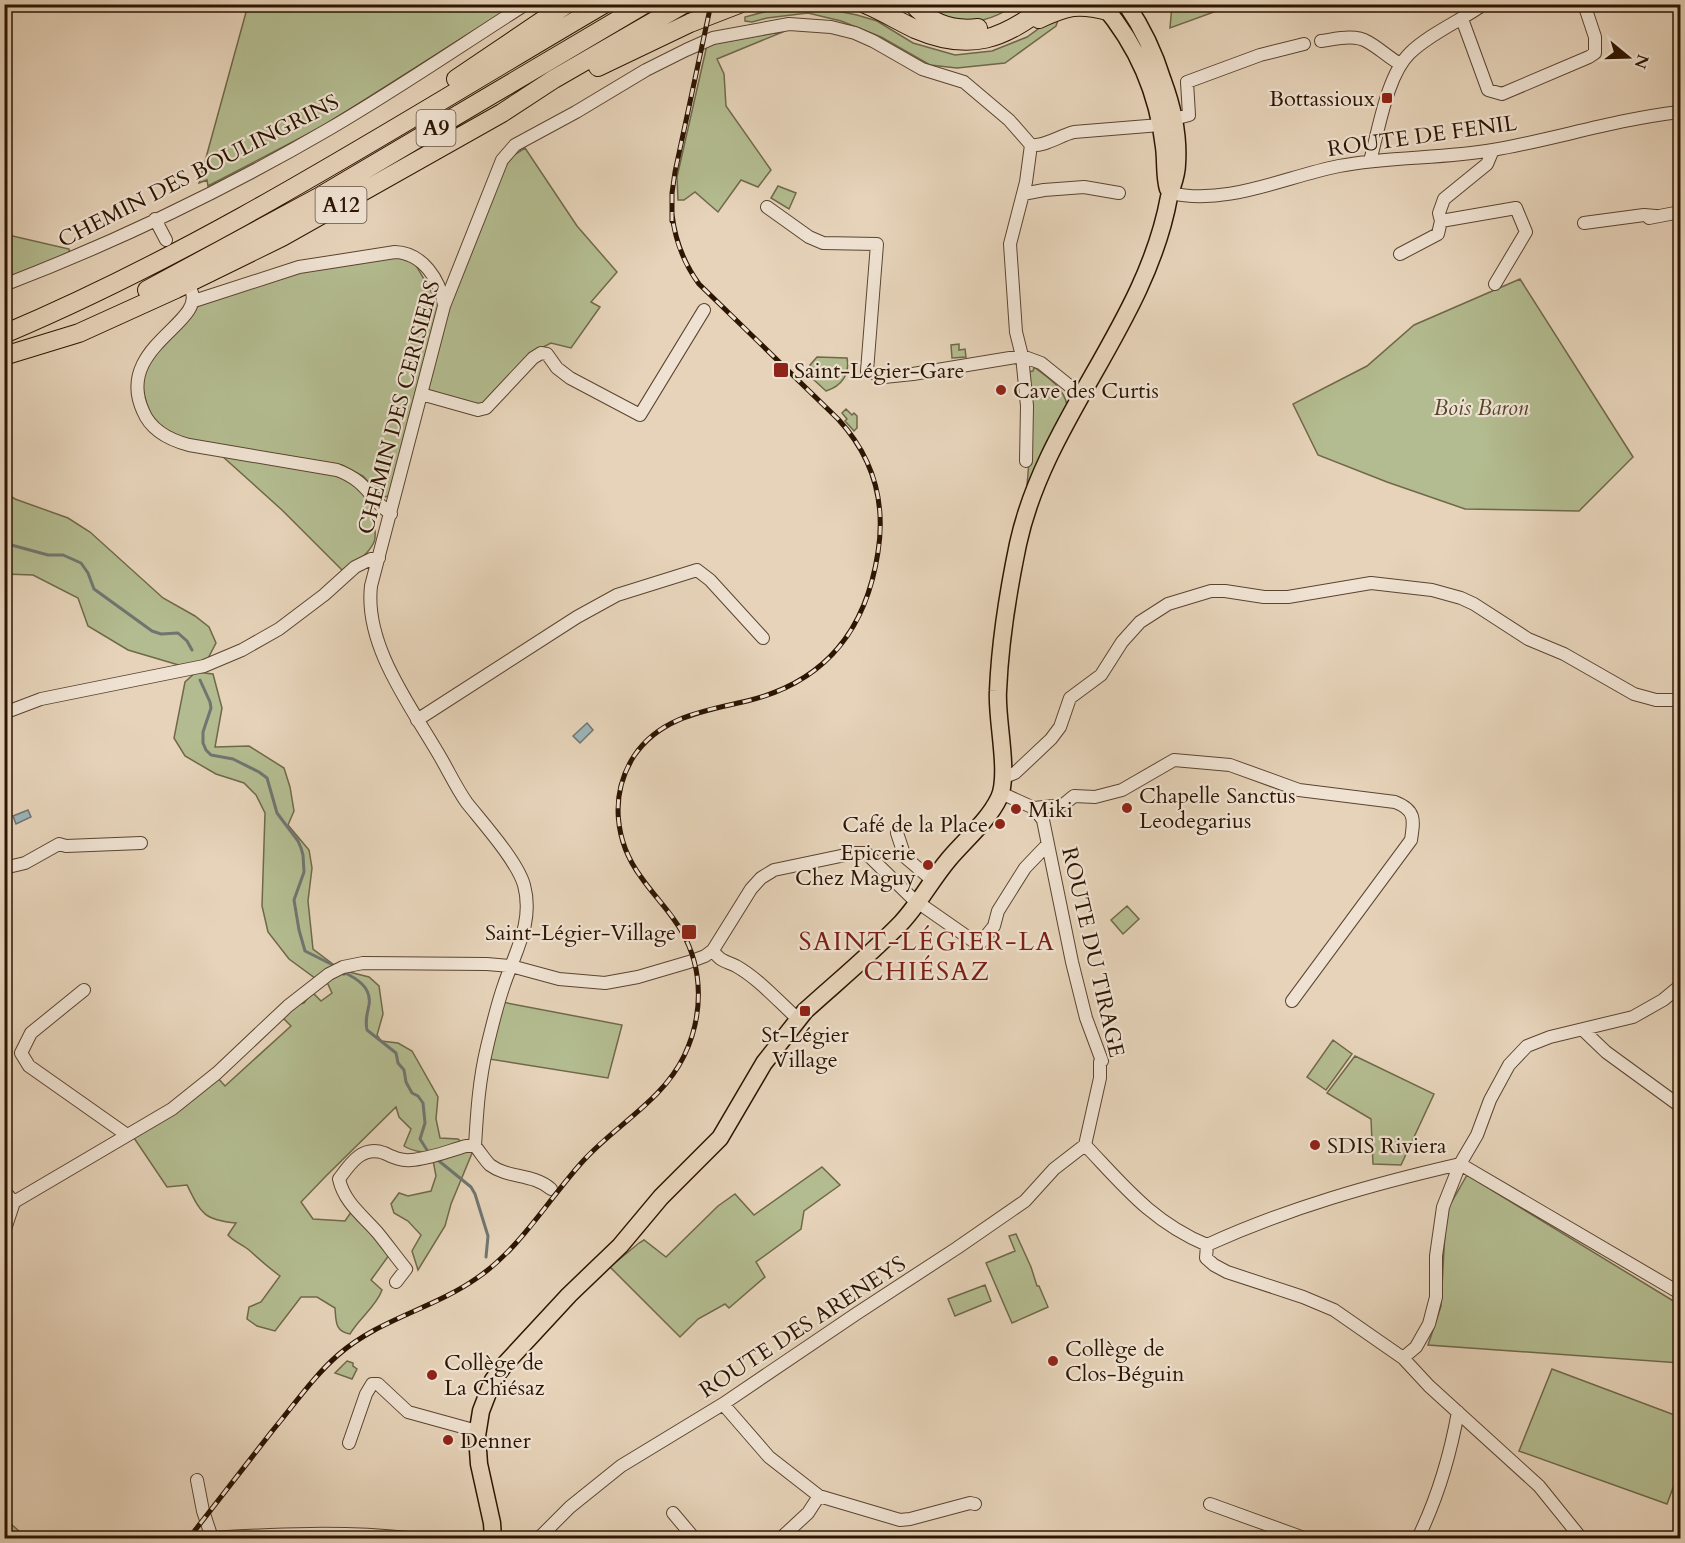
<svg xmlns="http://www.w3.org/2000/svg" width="1685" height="1543" viewBox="0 0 1685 1543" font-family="Cardo,serif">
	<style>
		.green { fill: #b3bc90; stroke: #706849; stroke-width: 1.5 }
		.water { fill: #9cb5ba; stroke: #707570; stroke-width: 1.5 }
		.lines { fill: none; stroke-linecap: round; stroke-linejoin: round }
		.stream { stroke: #707570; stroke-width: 3 }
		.minor-casing { stroke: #5b4430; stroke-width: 14 }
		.major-casing { stroke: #2d1502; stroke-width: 19 }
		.highway-casing { stroke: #2d1502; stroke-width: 20 }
		.minor { stroke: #efe2d2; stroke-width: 12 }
		.major { stroke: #e6d3b9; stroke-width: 16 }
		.highway { stroke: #e6d3b9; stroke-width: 18 }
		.rail-casing { stroke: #2d1502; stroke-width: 5 }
		.rail { stroke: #efe2d2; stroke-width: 3; stroke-dasharray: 9; stroke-linecap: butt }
		.poi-dot { fill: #8f2418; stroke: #efe2d2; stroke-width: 2 }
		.labels { text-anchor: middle; stroke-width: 4.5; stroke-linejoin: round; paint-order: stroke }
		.shield { fill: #efe2d2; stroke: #675240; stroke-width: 1.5 }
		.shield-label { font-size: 21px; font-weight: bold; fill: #2d1502 }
		.poi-label { font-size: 22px; fill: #2d1502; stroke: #efe2d2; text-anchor: start }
		.street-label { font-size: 22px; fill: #2d1502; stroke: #efe2d2 }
		.park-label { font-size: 22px; font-style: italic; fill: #55472d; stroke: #efe2d2 }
		.quarter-label { font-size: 26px; letter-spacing: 1.5px; fill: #7a1f14; stroke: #efe2d2 }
	</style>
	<rect width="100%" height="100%" fill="#e6d3b9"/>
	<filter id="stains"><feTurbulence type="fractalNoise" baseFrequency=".00333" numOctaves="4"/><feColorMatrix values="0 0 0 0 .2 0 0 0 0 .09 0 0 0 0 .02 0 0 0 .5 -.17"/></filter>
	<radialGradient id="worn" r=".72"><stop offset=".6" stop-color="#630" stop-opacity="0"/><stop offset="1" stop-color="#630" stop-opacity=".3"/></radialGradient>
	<path class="green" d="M248,5H514L325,125L208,186L207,180L199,183Z
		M923,5H1014C997,18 968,28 947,19C939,16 931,9 923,5Z
		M1172,5V4L1233,5L1170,28Z
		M782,7H817L857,15L877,21L913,43L955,55L992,51L1027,37L1052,19L1059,17L1056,26L1005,63L957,68L930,65L881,37L841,21L808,13L767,18L752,22L745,21V17Z
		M785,31L717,59L724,74L726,106L771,170L758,187L741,180L718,212L695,192L684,200H678L677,177L707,45Z
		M525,148L577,226L617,272L591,302L600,307L571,348L551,343L531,353L488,401L478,405L433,393L428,389L449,305L505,166L514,155Z
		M778,186L796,193L789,209L771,198Z
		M4,234L69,249L70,254L5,279Z
		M402,255L413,260L439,305L390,494L386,497L381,495L363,476L342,465L186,440C147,424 145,406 140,368L191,307L297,272Z
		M1520,279L1633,457L1579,511L1465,509L1387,482L1318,455L1293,404L1367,366L1414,325Z
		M959,344V350L965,349L966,357L952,358L951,345Z
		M817,357L847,358C850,374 842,386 826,391L813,379L815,371L810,365Z
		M1034,367C1048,378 1063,386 1067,405L1027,485L1029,462L1027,372L1033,371Z
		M846,409L852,415L854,413L857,416V428L854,431L845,421L847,419L842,413Z
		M222,456L341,475C360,488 376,503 375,528C375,533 376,538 374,542C368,555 354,564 344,572L282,510Z
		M4,492L15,499L68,518L90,532L163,598L195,616L209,627L216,643L204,666H182L128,650L88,626L78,598L33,575L5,574Z
		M196,672L213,674L222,708L215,747L249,746L284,768L290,787L294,811L288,825L309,850L312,868L308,901L313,949L334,965L315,978L289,959L268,932L262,906L265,813L256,795L244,783L216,774L185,756L174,738L185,682Z
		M1127,906L1139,919L1123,934L1111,920Z
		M349,972L369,977L379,986L383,1014L377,1035L381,1041L398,1043L412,1051L438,1097L436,1119L440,1138L458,1139L466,1146H475L451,1204L445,1226L418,1270L412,1251L421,1235L408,1221L394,1213L391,1204L399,1193L408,1196L431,1191L436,1176L432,1155C422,1151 413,1152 404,1146L411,1129L399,1117L396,1107L326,1176L301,1202L313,1219L345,1221L354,1208L392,1251L371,1280L382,1290C376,1307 359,1318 350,1334C335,1331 336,1322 335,1308L317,1297H301L275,1331L257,1326L247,1319L249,1307L261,1302L280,1276C269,1268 259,1259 249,1250C242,1244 234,1242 228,1235L236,1223C203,1220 201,1213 187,1185L167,1187L134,1138L217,1077L225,1086L291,1026L282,1017L295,1005L304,1003L312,992L321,1001L332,993L326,980L339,973L344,975Z
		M502,1002L622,1025L608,1078L489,1059Z
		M1333,1040L1352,1054L1326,1090L1307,1077Z
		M1355,1056L1434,1094L1401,1165L1373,1164L1371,1119L1327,1093Z
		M822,1167L840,1185L804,1211L801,1229L756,1262L765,1277L729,1308L725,1304L698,1319L680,1337L610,1267L639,1243L644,1240L666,1257L718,1206L735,1194L754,1215Z
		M1467,1175L1680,1305V1363L1428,1345L1441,1306L1446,1212Z
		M1016,1234L1031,1267L1037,1286H1039L1048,1307L1012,1323L986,1263L1015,1251L1009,1236Z
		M985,1285L991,1301L955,1316L948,1299Z
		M347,1361L353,1363V1366L357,1369L352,1379L335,1373Z
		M1552,1369L1680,1417V1469L1667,1504L1519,1451Z
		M4,1518L19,1531L14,1538H5Z"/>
	<path class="water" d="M587,723L593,730L580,743L573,736Z
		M28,810L31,817L16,824L13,816Z"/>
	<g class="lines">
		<path class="stream" d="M4,543L48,555H63L81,563L88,573L94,589L152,631L161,634L178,633L187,641L192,650
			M200,680L210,702L211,708L203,732V743L206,750L211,755L233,759L259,772L267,778L277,813L298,841L301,848L303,855L304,872L294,900L299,930L305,951L335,966
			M343,972C356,978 372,987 369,1005C367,1014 365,1021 367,1030L396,1053L398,1063L404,1070L406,1082L412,1093L418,1096L423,1103L425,1123L420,1139L427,1150
			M439,1161L471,1187L475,1194L488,1236L486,1257"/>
		<defs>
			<path id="minor" d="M1462,19L1488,90L1502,94L1589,57L1595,53V37L1584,4
				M1321,41C1336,39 1355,34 1368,42C1379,48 1388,57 1400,64
				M1174,119L1189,115L1187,82L1260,55L1304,44
				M1370,161C1379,129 1387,75 1410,53C1429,34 1462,20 1484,4
				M1170,193C1227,206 1284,177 1339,166C1390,156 1442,159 1493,150C1556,139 1617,119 1680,112
				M1023,194L1044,190L1084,187L1119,193
				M767,207L809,237L823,243L877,244L867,371L884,377L913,374L1022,356L1041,363L1082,396
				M1649,218L1680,212
				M155,219L166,240
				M1441,221L1516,208L1526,232L1495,284
				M1584,223L1644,215L1656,216
				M1400,254L1438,234L1441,221L1439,213L1444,199L1487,164L1493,150
				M4,285C116,242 226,189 329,129C396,90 460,46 526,4
				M191,290C207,323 114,347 143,411C151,431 170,440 189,445L337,470C369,482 368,498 391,514
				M194,301L299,267L395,252C423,253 440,280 444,305
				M421,394L478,410L486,408L533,358L541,353L547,354L557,368L570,378L640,415L704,310
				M1026,461L1027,406L1022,356L1016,332L1010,244L1026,182L1031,145
				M4,713L41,699L204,666L242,650L279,629L324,595L355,567L371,559L379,558
				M417,720L577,617L617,595L697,570L710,580L763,638
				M1002,778L1015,773L1051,739L1060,727L1070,698L1101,675L1122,642L1140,622L1168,604L1211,591H1225L1264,597H1288L1371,583L1432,590L1461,598L1474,604L1528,639L1564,654L1634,694L1656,700H1680
				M1001,793L1034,808L1043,820L1072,962L1086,1018L1102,1061L1100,1062V1078L1085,1145C1124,1186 1152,1222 1207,1245L1206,1258L1214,1265L1227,1272L1303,1297L1334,1310L1403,1358L1429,1386L1539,1486L1581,1538
				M1034,808L1063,805L1074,796L1095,797L1122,790L1174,760L1230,765L1299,790L1395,802C1416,810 1414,820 1411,840L1292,1001
				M897,833L905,857L932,880
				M4,868L25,863L59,844L66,846L141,843
				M713,950C719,961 726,961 736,966C759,979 778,1001 798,1019
				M84,990L31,1033L21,1053L29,1066L127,1135
				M1583,1030L1606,1052L1680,1106
				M551,1189C532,1173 509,1179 490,1165C485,1160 480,1152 475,1146C477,1112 479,1080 487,1047C492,1026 497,1005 504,985C515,952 534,922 524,885C517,861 483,823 467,803C457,789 450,774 442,760C413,709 364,647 371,586L444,306L502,160L515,145L576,112L646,70L686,50L713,38L789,24L831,27L855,33L873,41L922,69L964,82L1009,120L1031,145C1044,147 1061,135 1074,132L1160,125
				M4,1191L14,1202
				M4,1232L14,1202L172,1109L217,1073L288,1006L329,974L343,967L363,963L487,964L511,966L559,979L605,983L638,977L689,962L705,956L713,950L751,889L761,878L774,870L855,853H866L913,899L979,945L994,926L998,911L1025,868L1048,844
				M1207,1245C1288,1208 1373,1184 1460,1164L1680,1293
				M396,1282L406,1269C396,1257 387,1244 377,1232C362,1215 344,1202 339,1179C350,1164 362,1145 384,1153C393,1157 400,1161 411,1160C429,1159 448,1151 466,1146H475
				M1403,1358L1416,1347L1429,1324L1436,1297V1256L1443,1207L1460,1164L1477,1135L1490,1100L1509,1065L1527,1046L1550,1037L1633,1017L1663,1000L1680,986
				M723,1404L769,1457L819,1496L900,1520L910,1519L970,1503L975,1504
				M349,1443L366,1394L372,1384H378L408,1412L477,1431
				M197,1480L203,1511L212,1538C277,1534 344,1531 408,1538
				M1210,1504L1304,1538
				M673,1513L694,1538
				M539,1538L570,1507L621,1466L723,1404L856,1314L957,1248L1025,1201L1054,1169L1085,1145
				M781,1538L808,1513L819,1496
				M1418,1538C1438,1497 1450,1456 1458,1412"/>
			<path id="major" d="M1102,4C1137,45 1158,94 1164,147C1166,161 1164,176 1168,189
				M493,1538L492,1523L479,1464L477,1436L481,1411L493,1380L506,1363L569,1295L620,1246L661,1197L720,1138L764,1063L805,1011C837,982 871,954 901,923C919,904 932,879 949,859C965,840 988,821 999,798C1010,774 996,719 998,691C1000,642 1008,592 1018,544C1045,419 1146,324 1169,197C1172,186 1177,176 1177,164C1179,135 1173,108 1163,81C1155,55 1142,27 1126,4"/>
			<path id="highway" d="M865,4C882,11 898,21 915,29C971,53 1003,39 1049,4
				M913,4C931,24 953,31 978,28
				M1039,19C1067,6 1078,3 1108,11
				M598,67L690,23L739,4
				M456,79L567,4
				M147,290L317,198L645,4
				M4,334C215,245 407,119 604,4
				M7,355L79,333L176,289L282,237L502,113L554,79L684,4"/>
		</defs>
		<use href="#minor" class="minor-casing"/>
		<use href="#major" class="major-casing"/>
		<use href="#highway" class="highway-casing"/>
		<use href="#minor" class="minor"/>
		<use href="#major" class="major"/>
		<use href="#highway" class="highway"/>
		<defs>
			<path id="rail" d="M672,221V193L675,172L711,4
				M189,1538C217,1502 245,1466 273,1430C294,1405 313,1377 338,1355C379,1319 433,1309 477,1278C521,1248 549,1198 584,1160C616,1125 663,1100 684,1056C703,1017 704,970 682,932C671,912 654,896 641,877C615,842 609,795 634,756C660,717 704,711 747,701C825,682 866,631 878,552C886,501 873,457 838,419L699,284C683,262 675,240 672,214"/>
		</defs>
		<use href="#rail" class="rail-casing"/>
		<use href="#rail" class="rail"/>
	</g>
	<g class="poi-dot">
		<rect x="1381" y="92" width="12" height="12" rx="3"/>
		<rect x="773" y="362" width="16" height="16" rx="3"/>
		<circle cx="1001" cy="390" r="6"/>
		<circle cx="1127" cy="808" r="6"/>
		<circle cx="1016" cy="809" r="6"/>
		<circle cx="1000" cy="824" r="6"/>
		<circle cx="928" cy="865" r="6"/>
		<rect x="681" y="924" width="16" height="16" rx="3"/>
		<rect x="799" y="1005" width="12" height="12" rx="3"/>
		<circle cx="1315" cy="1145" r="6"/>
		<circle cx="1053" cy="1361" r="6"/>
		<circle cx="432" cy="1375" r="6"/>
		<circle cx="448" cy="1440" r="6"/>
	</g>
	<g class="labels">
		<g class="shield">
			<rect x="416.5" y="110" width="39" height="36" rx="4.5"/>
			<rect x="315.5" y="187" width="51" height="36" rx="4.5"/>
		</g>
		<g class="shield-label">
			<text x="436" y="135">A9</text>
			<text x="341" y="212">A12</text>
		</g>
		<g class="poi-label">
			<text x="1375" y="106" text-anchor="end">Bottassioux</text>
			<text x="794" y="378">Saint-Légier-Gare</text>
			<text x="1013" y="398">Cave des Curtis</text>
			<text x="1139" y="803">Chapelle Sanctus<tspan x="1139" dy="25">Leodegarius</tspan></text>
			<text x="1028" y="817">Miki</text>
			<text x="988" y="832" text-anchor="end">Café de la Place</text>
			<text x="916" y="860" text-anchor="end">Epicerie<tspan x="916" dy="25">Chez Maguy</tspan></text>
			<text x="676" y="940" text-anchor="end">Saint-Légier-Village</text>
			<text x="805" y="1042" text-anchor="middle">St-Légier<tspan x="805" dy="25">Village</tspan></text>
			<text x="1327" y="1153">SDIS Riviera</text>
			<text x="1065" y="1356">Collège de<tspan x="1065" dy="25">Clos-Béguin</tspan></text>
			<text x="444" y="1370">Collège de<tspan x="444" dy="25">La Chiésaz</tspan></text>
			<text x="460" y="1448">Denner</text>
		</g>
		<g class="street-label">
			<text transform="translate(1422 135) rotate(-8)" y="8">ROUTE DE FENIL</text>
			<text transform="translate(198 170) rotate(-27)" y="8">CHEMIN DES BOULINGRINS</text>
			<text transform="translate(398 407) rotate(-75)" y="8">CHEMIN DES CERISIERS</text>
			<text transform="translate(1094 952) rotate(77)" y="8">ROUTE DU TIRAGE</text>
			<text transform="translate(802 1326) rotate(-33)" y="8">ROUTE DES ARENEYS</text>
		</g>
		<g class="park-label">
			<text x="1481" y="415">Bois Baron</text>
		</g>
		<g class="quarter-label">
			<text x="927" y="950">SAINT-LÉGIER-LA<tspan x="927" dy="30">CHIÉSAZ</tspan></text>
		</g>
	</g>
	<rect width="1685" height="1543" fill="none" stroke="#e6d3b9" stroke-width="24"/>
	<rect x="6" y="6" width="1673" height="1531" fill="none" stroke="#2d1502" stroke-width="3"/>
	<rect x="12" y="12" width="1661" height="1519" fill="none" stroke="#2d1502" stroke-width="1.5"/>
	<g transform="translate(1628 57) rotate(109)" stroke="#efe2d2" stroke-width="4.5" paint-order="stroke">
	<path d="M0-4.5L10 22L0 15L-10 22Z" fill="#2d1502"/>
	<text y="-9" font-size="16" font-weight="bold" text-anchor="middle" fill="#2d1502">N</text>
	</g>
	<rect width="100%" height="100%" filter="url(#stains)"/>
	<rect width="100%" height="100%" fill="url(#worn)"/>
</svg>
